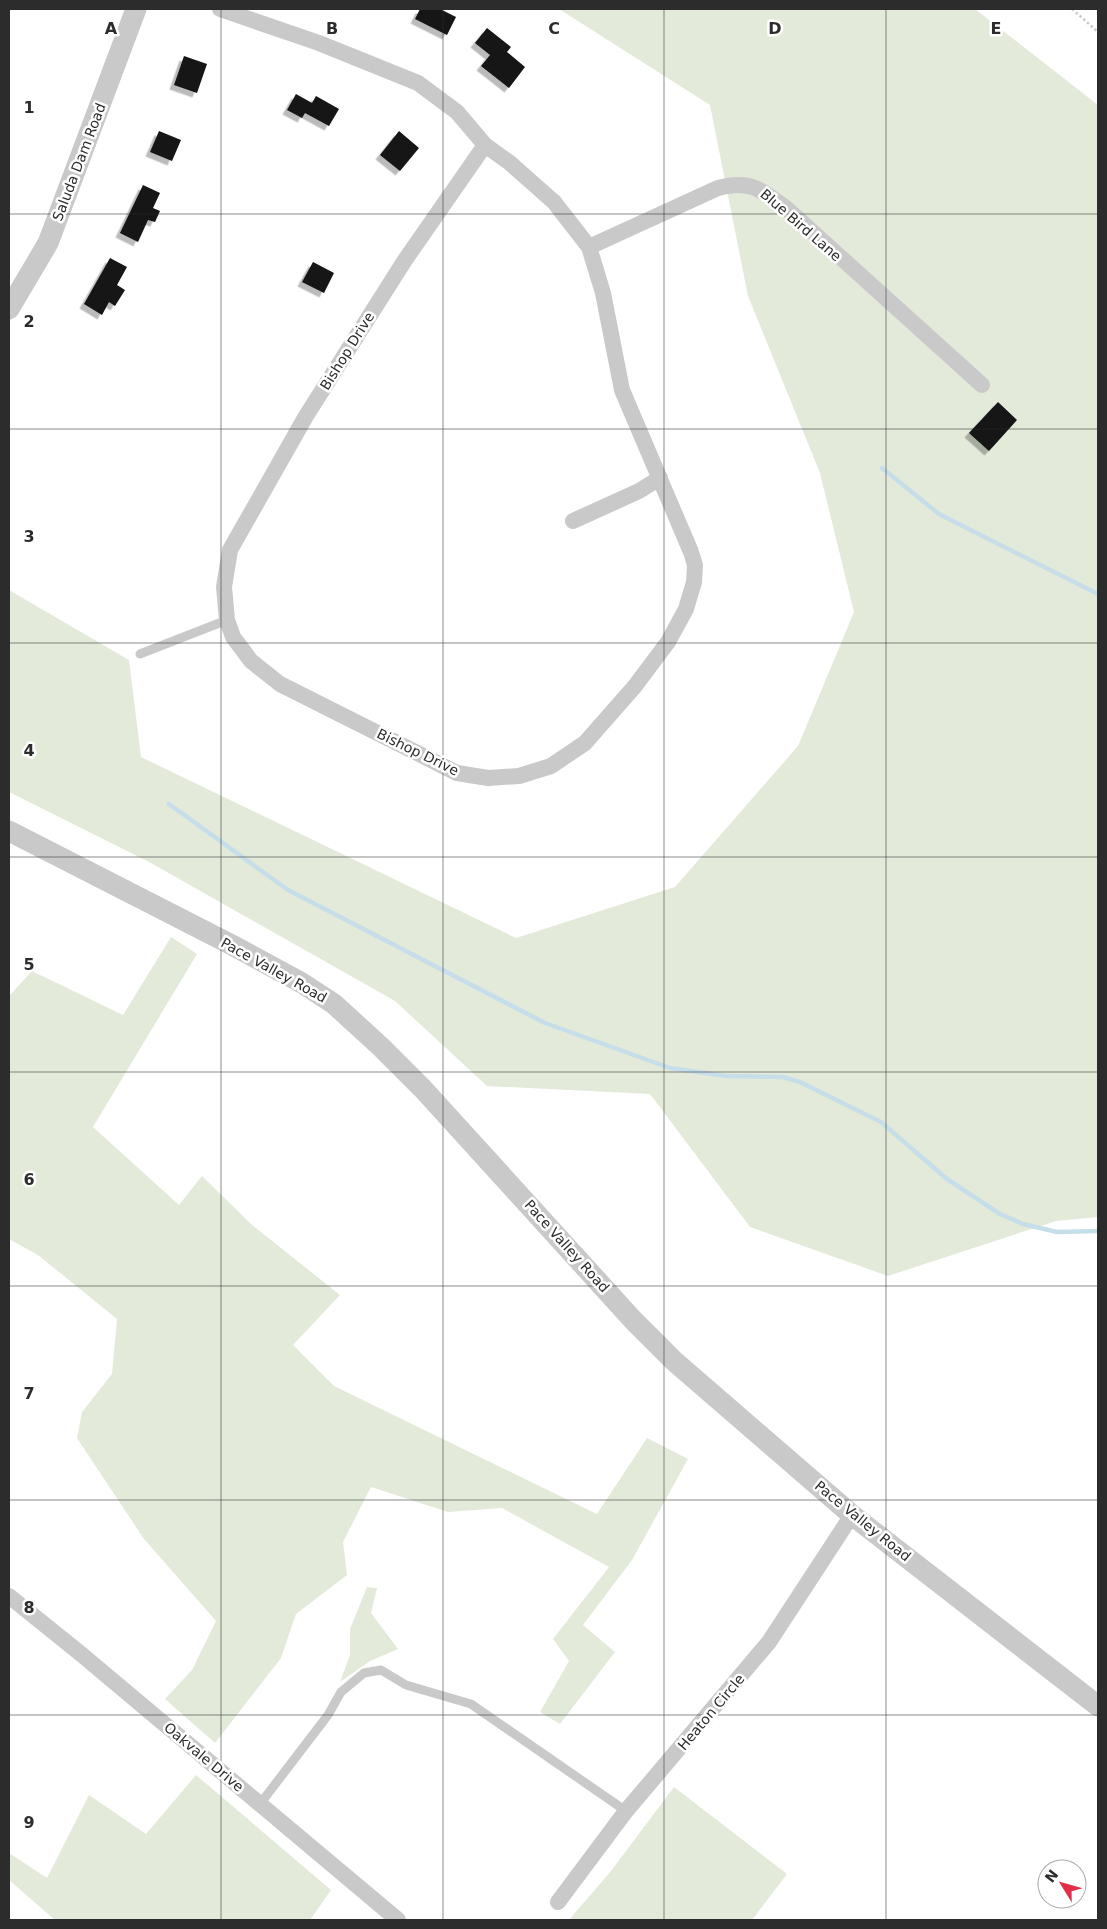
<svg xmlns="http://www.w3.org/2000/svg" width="1107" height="1929" viewBox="0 0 1107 1929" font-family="'DejaVu Sans',sans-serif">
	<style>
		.green { fill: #e4eada }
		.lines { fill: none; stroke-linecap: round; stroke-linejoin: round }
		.stream { stroke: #c6deea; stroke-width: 4.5 }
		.building { fill: #131313; filter: url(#shadow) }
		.path { stroke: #c9c9c9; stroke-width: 2.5; stroke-dasharray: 2.5 2.5; stroke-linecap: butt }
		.service { stroke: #c9c9c9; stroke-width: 9 }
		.minor { stroke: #c9c9c9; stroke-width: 16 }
		.tertiary { stroke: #c9c9c9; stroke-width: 21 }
		.grid { fill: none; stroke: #2c2c2c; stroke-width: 1; stroke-opacity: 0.55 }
		.labels { text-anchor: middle; stroke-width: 5; stroke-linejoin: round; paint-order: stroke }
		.street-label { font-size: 14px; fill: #2c2c2c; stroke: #fff }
		.grid-label { font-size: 16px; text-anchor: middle; font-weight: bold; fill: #2c2c2c; stroke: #fff; stroke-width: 5; stroke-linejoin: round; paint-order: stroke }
	</style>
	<defs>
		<filter id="shadow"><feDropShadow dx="-4.5" dy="4.5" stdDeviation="0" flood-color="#0004"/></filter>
	</defs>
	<rect width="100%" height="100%" fill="#fff"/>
	<path class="green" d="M559,9H975L1098,105V1217L1056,1221L888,1276L750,1227L650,1094L487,1086L395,1001L151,863L9,792V590L129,660L141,757L516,938L675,887L798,746L854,612L820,473L748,296L710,105Z
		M171,937L197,954L93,1127L179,1205L202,1176L252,1225L340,1295L293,1345L334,1386L597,1514L647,1438L688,1459L632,1560L583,1625L615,1652L560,1724L540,1712L569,1661L553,1639L609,1567L502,1508L448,1512L371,1487L343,1542L347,1575L296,1614L281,1658L215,1743L165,1699L192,1670L216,1621L144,1539L77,1438L82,1412L112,1374L117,1319L38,1255L9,1239V996L32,971L123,1015Z
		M367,1587L377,1588L371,1613L398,1649L370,1661L340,1682L350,1655V1629Z
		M196,1775L331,1890L310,1920H55L9,1880V1853L47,1878L89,1795L146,1834Z
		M674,1787L787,1874L752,1920H569L611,1871Z"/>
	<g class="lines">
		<path class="stream" d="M882,468L939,514L1098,594
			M169,804L288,890L545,1023L670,1068L726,1076L783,1077L800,1082L881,1122L947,1179L1000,1214L1023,1224L1057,1232L1098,1231"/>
	</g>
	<path class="building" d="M420,9H440L456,17L447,35L415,19Z
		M487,28L511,47L507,52L525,67L509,88L481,66L490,55L475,43Z
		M184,56L207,64L197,93L174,85Z
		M296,94L312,103L316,96L339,109L329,126L305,113L302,118L287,110Z
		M159,131L181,140L172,161L150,152Z
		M399,131L419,148L400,171L380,155Z
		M143,185L160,193L153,208L160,211L155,222L148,220L138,242L120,233Z
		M110,258L127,267L117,285L125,290L115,306L109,302L102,315L84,304Z
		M313,262L334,273L324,293L302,282Z
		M998,402L1017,420L989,451L969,433Z"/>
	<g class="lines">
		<path class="path" d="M1072,9L1098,32"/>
		<path class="service" d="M140,654L227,620
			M260,1804L328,1715L341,1692L364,1673L381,1670L406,1685L471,1704L626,1811"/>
		<path class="minor" d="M220,9L319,43L418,83L457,112L485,145L510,163L554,202L589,247L603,293L622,390L691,552L695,565L694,582L686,609L668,642L635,686L585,743L551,766L519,776L488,778L457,773L280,684L251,661L233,637L227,620L224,587L230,550L306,416L405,260L485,145
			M589,247L718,188C751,179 761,190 786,208L982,385
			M573,521L639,491L660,478
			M9,1596L81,1654L398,1920
			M558,1902L626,1811L769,1642L852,1515"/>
		<path class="tertiary" d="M9,309L48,243L136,9
			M9,831L232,945L302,983L334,1004L381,1047L423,1089L633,1320L674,1361L852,1515L1098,1706"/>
	</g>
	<path class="grid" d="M221,9V1920M443,9V1920M664,9V1920M886,9V1920M9,214H1098M9,429H1098M9,643H1098M9,857H1098M9,1072H1098M9,1286H1098M9,1500H1098M9,1715H1098"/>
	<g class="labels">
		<g class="street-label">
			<text transform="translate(79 162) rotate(-69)" y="5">Saluda Dam Road</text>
			<text transform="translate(801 225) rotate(41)" y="5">Blue Bird Lane</text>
			<text transform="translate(347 351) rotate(-58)" y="5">Bishop Drive</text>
			<text transform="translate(418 752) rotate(26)" y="5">Bishop Drive</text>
			<text transform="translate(274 970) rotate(29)" y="5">Pace Valley Road</text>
			<text transform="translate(567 1246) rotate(48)" y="5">Pace Valley Road</text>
			<text transform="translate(863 1521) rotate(39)" y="5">Pace Valley Road</text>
			<text transform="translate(711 1712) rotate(-50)" y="5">Heaton Circle</text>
			<text transform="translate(204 1757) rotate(40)" y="5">Oakvale Drive</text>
		</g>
	</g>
	<g class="grid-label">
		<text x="111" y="34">A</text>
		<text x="332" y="34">B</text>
		<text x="554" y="34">C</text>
		<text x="775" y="34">D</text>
		<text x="996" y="34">E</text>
		<text x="29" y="113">1</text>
		<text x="29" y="327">2</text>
		<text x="29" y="542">3</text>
		<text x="29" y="756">4</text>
		<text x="29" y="970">5</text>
		<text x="29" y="1185">6</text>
		<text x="29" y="1399">7</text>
		<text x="29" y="1613">8</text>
		<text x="29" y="1828">9</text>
	</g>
	<rect width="1107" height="1929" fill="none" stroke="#2c2c2c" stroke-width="20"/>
	<g transform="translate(1062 1884) rotate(307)"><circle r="24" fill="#ffffff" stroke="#ababab"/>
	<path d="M0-4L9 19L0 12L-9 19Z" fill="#e32e47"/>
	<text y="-8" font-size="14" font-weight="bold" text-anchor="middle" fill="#2c2c2c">N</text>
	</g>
</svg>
